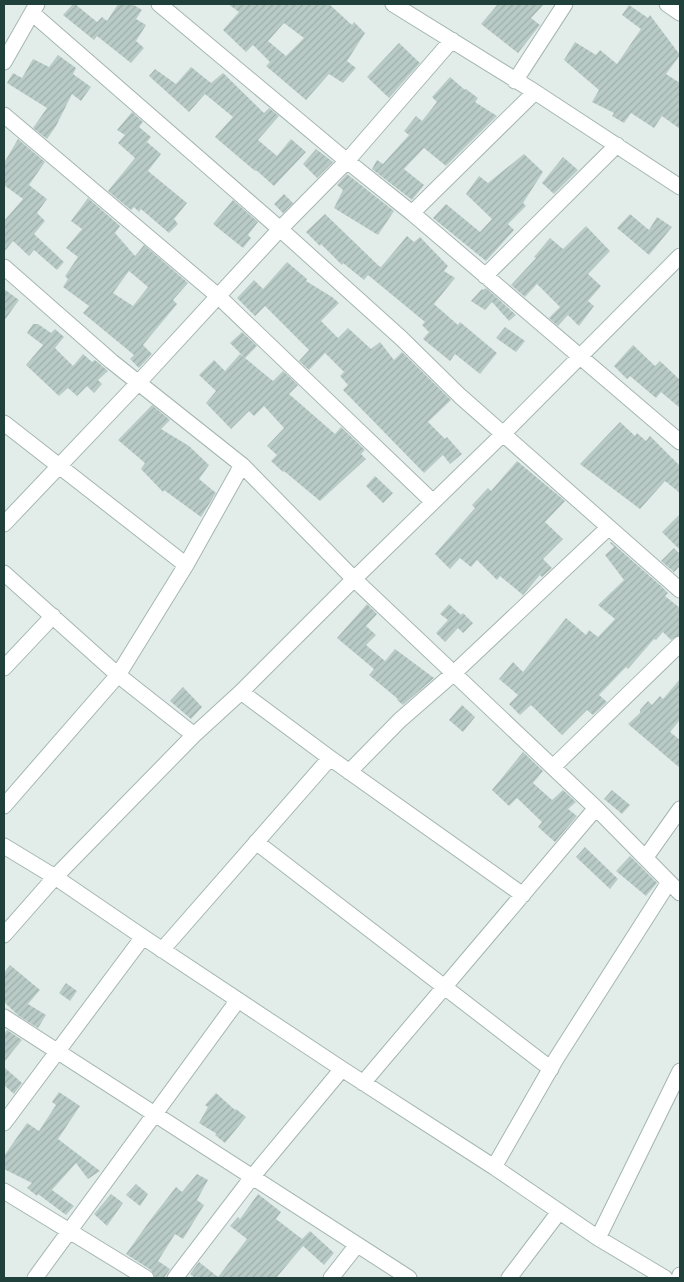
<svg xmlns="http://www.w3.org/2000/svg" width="684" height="1282" viewBox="0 0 684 1282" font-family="'Public Sans',sans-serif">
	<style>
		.building { fill: url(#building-hatch); fill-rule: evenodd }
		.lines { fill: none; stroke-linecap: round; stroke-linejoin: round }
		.minor-casing { stroke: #a4b6b2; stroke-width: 17 }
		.minor { stroke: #fff; stroke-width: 15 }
	</style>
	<defs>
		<pattern id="building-hatch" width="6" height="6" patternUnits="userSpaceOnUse" patternTransform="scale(1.25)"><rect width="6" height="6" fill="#b9cbc6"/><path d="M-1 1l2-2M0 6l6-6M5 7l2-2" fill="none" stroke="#9fafab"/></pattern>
	</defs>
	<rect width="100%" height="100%" fill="#e2edea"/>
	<path class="building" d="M73,4H75L97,22L102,17L107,21L118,4H132L142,10L136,19L146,25L136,41L144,48L131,63L97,36L94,40L63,15Z
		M228,4H329L352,25L354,22L365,33L347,61L356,68L343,83L329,74L306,100L266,66L270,62L253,45L246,52L223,30L239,12ZM284,23L304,38L286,56L268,41Z
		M498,4H544L531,18L540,25L518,53L481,24Z
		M629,5L648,18L650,15L680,55L666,74L680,83V129L662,116L654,128L631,113L624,123L612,116L614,113L592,102L599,90L564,60L575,42L596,55L600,50L617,64L641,29L622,15Z
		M399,43L420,63L389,98L367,77Z
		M58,55L76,68L73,74L91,87L81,101L72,94L56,126L47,139L33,128L47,108L7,83L13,73L22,78L33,59L49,67Z
		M191,67L211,83L223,73L264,113L269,108L279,116L258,140L277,156L291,139L306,152L274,186L256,170L255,171L215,137L233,117L205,94L189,112L149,76L155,69L176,84Z
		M450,77L465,90L466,89L478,98L475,102L497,116L446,166L424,148L404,169L424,185L412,200L372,169L377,160L383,164L409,135L404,131L416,116L422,121L437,102L432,97Z
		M132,112L143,122L139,127L151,137L147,142L161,154L148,171L187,203L174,219L178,224L169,233L141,209L139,212L134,207L131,210L108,191L135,158L118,143L125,135L117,130Z
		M18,139L45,162L29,185L47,199L37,213L45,221L34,234L64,262L57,270L34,250L29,256L13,241L4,252V221L23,199L4,185V163Z
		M316,149L333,162L317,178L303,164Z
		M524,154L543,172L523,203L526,206L508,224L514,230L486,261L433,218L446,204L480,232L492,219L466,194L479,176L488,183Z
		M563,157L578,170L554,194L542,183Z
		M347,174L394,211L378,235L334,208L343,190L337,185Z
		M284,194L293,203L283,213L274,204Z
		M88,198L120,226L115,233L135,256L144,245L188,283L173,300L177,304L143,345L152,354L139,368L130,359L134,355L83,313L89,306L63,287L68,279L65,276L78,257L66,248L82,229L71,221ZM129,271L148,287L133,306L113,293Z
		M233,200L258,222L248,235L251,238L243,248L213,224Z
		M325,214L379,266L381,267L407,236L414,242L420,237L448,266L444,271L455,278L434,304L458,325L460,322L497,353L480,374L455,354L450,361L423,339L429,332L422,325L425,322L368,275L364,280L343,263L342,265L321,244L320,246L306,232Z
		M630,214L649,230L657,217L672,227L649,255L617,228Z
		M586,226L610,251L588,274L601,286L588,301L594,306L579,326L568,315L558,326L549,318L560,307L537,284L525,297L511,285L536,258L534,257L550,238L563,249Z
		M287,262L307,279L306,281L332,297L339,303L321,321L338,338L348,328L371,349L380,342L394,360L402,352L451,400L428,422L445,439L447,437L462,454L450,464L443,455L424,473L343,390L348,385L340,376L344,372L325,353L309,370L299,361L309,350L265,306L255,316L237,298L254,280L263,289Z
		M486,288L516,315L509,321L492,302L485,310L471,301L482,289L483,290Z
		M4,289L19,300L4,321Z
		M33,324H38L51,333L55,329L64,337L55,348L73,366L83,354L92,362L95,360L108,371L98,380L102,384L94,393L87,386L77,396L68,388L59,396L26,365L43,345L27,333Z
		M505,327L525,341L516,352L496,338Z
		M242,332L257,346L245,358L230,343Z
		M633,345L655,366L660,361L680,380V408L661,392L656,398L630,376L627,379L614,366Z
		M240,354L273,381L283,371L298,385L289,394L335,434L341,427L365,450L361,454L366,459L320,501L284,471L283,472L271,461L277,455L267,446L284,428L264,406L254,416L249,411L231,429L206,403L216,391L199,375L214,360L225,371Z
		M152,405L170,420L161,429L189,446L209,465L199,479L216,493L201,517L164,490L163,492L141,469L145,463L118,440Z
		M620,422L635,436L637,433L646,441L650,436L680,466V493L665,481L640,509L580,464Z
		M517,461L565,501L545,522L563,539L543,559L552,568L542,577L540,575L523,595L500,576L497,580L477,560L471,567L460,558L450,569L435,554L475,508L472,505L488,488L491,491Z
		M375,476L393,493L383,503L366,486Z
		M680,514V550L662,532Z
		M611,542L661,586L668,593L665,596L680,608V635L671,640L663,632L656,640L654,639L628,669L626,667L599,695L607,702L593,715L587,710L562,735L531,705L520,715L509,704L518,695L499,679L513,662L523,672L566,618L586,635L589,630L598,637L615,619L598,605L624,580L605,555L614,547L610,543Z
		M674,548L680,554V566L674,572L661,561Z
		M367,604L377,614L366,626L376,635L366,645L385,661L395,649L434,678L403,705L397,700L398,699L369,675L374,669L337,638Z
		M449,604L461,615L463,613L473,623L463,633L458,628L445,642L436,633L448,620L440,614Z
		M680,679V720L670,732L680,740V768L628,724L640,713V710L648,701L652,705L660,696L663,699Z
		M183,687L202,707L191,719L170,701Z
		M462,705L475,717L463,732L449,720Z
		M523,752L543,771L533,783L552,800L563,790L576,802L568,809L577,816L555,842L538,827L542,822L517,798L509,806L492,790Z
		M612,790L630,805L622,814L604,799Z
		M585,847L618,879L610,889L576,857Z
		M630,856L657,883L646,896L616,871Z
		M10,965L40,990L28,1004L46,1015L38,1028L19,1016L4,1002V973Z
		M66,983L77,991L70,1001L59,993Z
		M7,1030L22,1040L4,1062V1034Z
		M4,1067L22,1083L14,1094L4,1085Z
		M59,1092L80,1106L58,1139L100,1171L88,1179L76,1163L52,1190L74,1206L66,1215L38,1194L37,1196L27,1188L32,1183L4,1169V1156L27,1123L39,1131L56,1105L52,1102Z
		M216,1093L235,1110L236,1109L246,1117L225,1143L215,1135L217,1134L199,1123L208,1107L205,1105Z
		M197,1174L208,1180L197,1200L204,1205L183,1239L175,1234L158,1261L170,1269L164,1278H155L151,1270L126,1254L151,1219L176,1187L182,1192Z
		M136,1184L148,1194L140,1206L126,1195Z
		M111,1194L123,1203L107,1226L94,1214Z
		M258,1194L281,1212L276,1219L302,1239L310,1231L334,1253L324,1265L303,1246L276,1278H195L190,1274L199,1262L218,1277L247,1239L230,1226L238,1217L240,1219Z"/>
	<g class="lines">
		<defs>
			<path id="minor" d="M159,4L347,161L412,213L680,442
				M393,4L535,92L680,187
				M667,4L680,13
				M32,13L280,229L401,338L460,396L680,590
				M4,62L37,4
				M515,81L565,4
				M4,115L218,296L433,502
				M412,213L535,92
				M4,267L111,361L242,465L354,579L596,808L680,893
				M485,276L617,145
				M4,423L186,565
				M4,524L139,382L280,229L347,161L452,40
				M4,573L118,675L194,735
				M4,668L53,616
				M241,692L330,758L523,895
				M553,767L680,644
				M349,772L400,720L454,673L608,528
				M4,806L118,675L186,565L242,465
				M256,842L551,1069
				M4,846L55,877L143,937L342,1069L494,1167L598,1238L665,1278
				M646,857L680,809
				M4,935L55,877L194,735L241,692L354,579L503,434L680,256
				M162,950L330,758
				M4,1017L409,1278
				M363,1083L596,808
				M4,1123L143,937
				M494,1167L556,1059L669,882
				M4,1191L146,1278
				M598,1238L680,1071
				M35,1278L238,1000
				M175,1278L253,1176L342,1069
				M331,1278L357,1245
				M509,1278L559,1212
				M679,1278L680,1275"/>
		</defs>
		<use href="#minor" class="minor-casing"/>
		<use href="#minor" class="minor"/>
	</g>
	<rect width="684" height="1282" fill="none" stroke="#20403c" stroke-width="10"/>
</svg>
